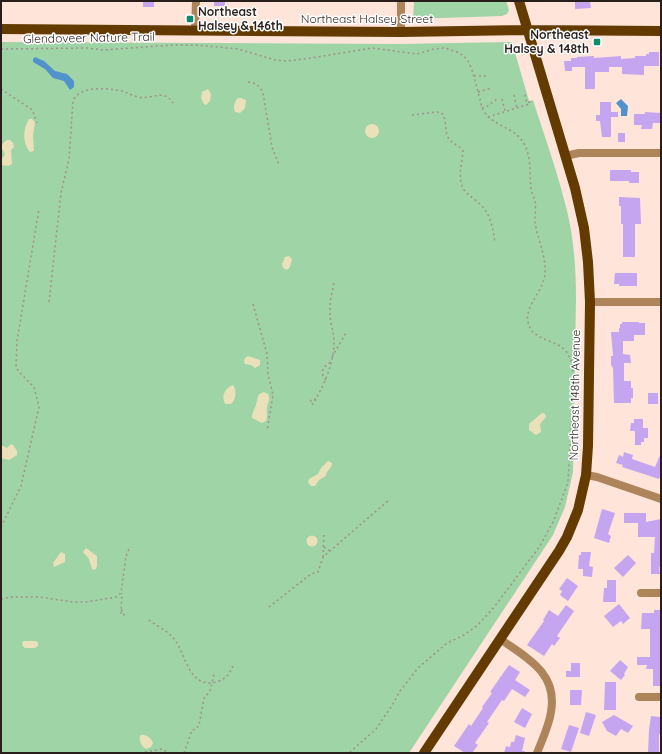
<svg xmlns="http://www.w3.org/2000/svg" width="662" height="754" viewBox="0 0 662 754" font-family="Quicksand,sans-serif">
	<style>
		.green { fill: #9ed4a6 }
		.sand { fill: #eae1bb }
		.water { fill: #5093cc }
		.building { fill: #c6a5f0 }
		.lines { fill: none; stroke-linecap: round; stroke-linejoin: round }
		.path { stroke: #a39088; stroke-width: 1.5; stroke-dasharray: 2 3; stroke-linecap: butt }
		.minor { stroke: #ae855b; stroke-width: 8 }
		.major { stroke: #633a00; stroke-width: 10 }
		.poi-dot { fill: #0e8a6d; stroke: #fff; stroke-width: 1.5 }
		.labels { text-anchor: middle; stroke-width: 3; stroke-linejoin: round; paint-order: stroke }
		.poi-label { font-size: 12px; font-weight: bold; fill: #281f1b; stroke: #fff; text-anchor: start }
		.street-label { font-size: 12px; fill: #281f1b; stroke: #fff }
	</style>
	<rect width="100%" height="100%" fill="#fee4d9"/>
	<path class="green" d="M414,1H506L509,10L507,14L502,16L413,19Z
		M1,42L400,44L512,42L529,101L533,100C545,138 559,176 568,215C574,242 576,270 576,298L573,472L565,507L553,535L409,753H1Z"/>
	<path class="sand" d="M208,89L211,94L210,101L206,105L204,104L201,98L202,92Z
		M238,98H241L246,100L245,108L240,113L235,112C233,107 234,102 238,98Z
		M29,119H32L35,122L33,136L34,151L30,152C22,143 23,128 29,119Z
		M365 131a7 7 0 1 1 14 0a7 7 0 1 1-14 0Z
		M7,140H10L13,143L14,147L11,150L12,164L8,166L1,165V160L5,154L2,149V144Z
		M289,256L292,259L290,267L287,270L283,268L282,264L285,257Z
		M248,356L260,360V365L255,368L251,365L245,364L244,361L245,358Z
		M233,385C237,390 236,400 231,404H226L224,402C222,395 225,388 233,385Z
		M264,392L268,394C271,400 268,401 267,407C266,412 268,416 266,421L262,423L252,418C252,411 254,411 256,405C258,399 256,394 264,392Z
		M542,413L545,414L546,417L540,424L541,432L536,435L529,430V424Z
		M11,444L13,445L17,451V455L9,460L1,458V445L7,448Z
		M328,461L332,463C332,469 326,470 326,476L319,480L315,486H311L308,482L309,479L318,474L321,468Z
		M306.5 541a5.5 5.5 0 1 1 11 0a5.5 5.5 0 1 1-11 0Z
		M86,548L97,556V566L95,570L92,569L89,559L83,552Z
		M61,552L65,554V562L54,567L53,563Z
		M23,641H36L38,643V646L35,648H25L22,645Z
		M141,735C146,734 152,739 153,743L151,747L146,749C141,746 139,741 140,736Z"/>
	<path class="water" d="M35,57L44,61L55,71L67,74L74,81V87L70,90L64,81L53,78L45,69L33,62V59Z
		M621,99L628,106L627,116H621V109L616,103Z"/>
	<path class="building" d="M143,1H154V7H143Z
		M214,1H225V6H214Z
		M575,1H590L591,8L575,9Z
		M649,52H659V66H644V75L622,74V67H609V72H595V89H585V67H572V71H565L564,61H571V58H577V57L594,56V58L621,56V59L635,58V56H646V54H649Z
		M600,102H611V112H618V117H611V137H602L600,121H596V115H600Z
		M645,112L661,113V123H653L652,129H641L642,125H634V114H645Z
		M618,133H625V142H618Z
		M610,170H631V172H639V183H629V181H610Z
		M619,197L640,198L641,224H635V257H623V224H621V206H619Z
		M615,273H637V286H619V284H614Z
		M622,322H639V323H645V335H634V341H623V354L630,355L631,363H624V381H631V388H633V398H631V403H614L613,368L611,365V356H613L611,332H619V328H620V324H622Z
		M648,393H658V404H648Z
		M634,419H643V428H648V438H644V442H641V445H635V431H630L631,423H634Z
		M624,452L633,455L632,459L655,467L661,453V474L659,479L622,467L623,465L616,463L619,455L623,457Z
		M602,509L615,513L608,534L611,536L609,543L594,538Z
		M624,513H646V522L661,519V567H659L660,574H651V553H654L655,537H638V523H624Z
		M581,552H591L589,566L593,567L592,577L583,576V569H578L579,555H581Z
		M628,555L636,563L623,577L614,568Z
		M567,578L578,586L568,601L560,595L562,591L559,589Z
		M607,580H616V602H603L604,588H607Z
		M619,604L630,618L623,624L621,621L613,627L604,616Z
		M566,605L574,611L557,636L560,638L554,646L552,644L544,656L527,645L544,621L543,620L549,610L558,616Z
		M654,610H661V686H653V669H646L647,665H637V657H650V629H641L642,613H654Z
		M620,660L628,667L624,674L625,675L621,680L610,671Z
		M571,663H580V677H566V671H571Z
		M509,665L520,672L515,680L530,690L525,697L512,689L504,701L502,700L487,722L489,723L475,743L478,745L472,753H465L454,746L469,724L471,726L483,708L482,707L492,693L490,692Z
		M605,682H616V710H604Z
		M570,690H582L581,705H570Z
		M522,708L532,714L525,728L514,722Z
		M586,712L596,715L589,736L580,733Z
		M614,715L633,726L628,733L621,729L616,736L607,731L602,722Z
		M651,716L660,717L661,734H659V753H648L649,730Z
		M569,725L579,728L571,752L561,749Z
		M516,735L525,738L522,751H525L524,753H504L506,746L510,747L511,742H514Z"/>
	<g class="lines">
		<path class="path" d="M1,49L87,48L103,50L173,45H196L238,49L275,60L287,61L311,58L372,48L417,54L434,49L445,48L457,52L464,56L468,61C474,72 476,86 480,99C481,102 481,107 483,110C492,126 514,127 523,142C532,156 529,173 531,189C532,193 534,197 535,201C536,207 535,215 535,222C537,237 544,251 545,266C548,289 524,304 528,322C531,340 554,339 565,350C569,355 571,360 573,367L571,434L568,482L554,520L540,546L495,606L478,625L464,635L447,643L418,668L400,691L393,704L376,729L349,753
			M474,76H488
			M248,82C256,83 260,86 263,93L272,147L279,165
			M1,89L31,109L34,114L37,123
			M478,92L492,88
			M514,95L517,108
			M502,99L505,111
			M482,108L486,107L497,99
			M412,115L437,112L443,114C447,122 444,132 449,139C453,145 460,145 463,151C462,164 457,178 464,190C469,196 476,200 481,205C491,215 493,229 495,243
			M488,117L529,104L530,102L527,103L524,92
			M49,302L61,193L69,159L73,101C80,85 108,88 122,91C128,93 133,96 139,97C153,100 163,88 173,103
			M253,304L267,354L268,374L273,395L267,431
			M332,357L346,333
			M326,380C319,373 323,366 331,362
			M316,399L311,400L310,403L313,404C324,385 334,364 334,342C334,333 330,323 330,314C329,304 332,293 334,283
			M1,527L21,486L39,407L34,387L19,372L16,367L17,341L39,209
			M324,547L330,551
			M323,557L324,533
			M1,599L11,597H40L73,602H86L116,597L121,593L126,556L129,549
			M269,607L311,574L318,572L323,557L390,499
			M121,610L123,611L124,615H122L121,614L122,593
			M149,620C157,626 168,631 174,639C186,653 188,689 216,682C227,679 230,673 234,663
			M145,752L162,749L169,753
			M184,753L192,730L196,729L199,725L204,698L210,691L214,674"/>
		<path class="minor" d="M195,31L196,1
			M401,32V1
			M565,156L579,153H661
			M590,302H661
			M586,475L597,477L661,499
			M641,593H661
			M500,639C527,658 558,673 551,712C549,726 542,740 537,753
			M639,697H661"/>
		<path class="major" d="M1,29L401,32L527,30L661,31
			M424,753L559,551L567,537L578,510L586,475L588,446L590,302L588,262L584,228L575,188L519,1"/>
	</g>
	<g class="poi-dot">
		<rect x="186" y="15" width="8" height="8" rx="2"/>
		<rect x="593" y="38" width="8" height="8" rx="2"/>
	</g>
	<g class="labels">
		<g class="poi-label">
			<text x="198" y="16">Northeast<tspan x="198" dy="14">Halsey &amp; 146th</tspan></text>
			<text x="589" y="39" text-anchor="end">Northeast<tspan x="589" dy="14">Halsey &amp; 148th</tspan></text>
		</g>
		<g class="street-label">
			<text x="367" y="23">Northeast Halsey Street</text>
			<text transform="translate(89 38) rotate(-1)" y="4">Glendoveer Nature Trail</text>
			<text transform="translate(575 395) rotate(-89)" y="4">Northeast 148th Avenue</text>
		</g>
	</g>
	<rect width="662" height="754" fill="none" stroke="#281f1b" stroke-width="4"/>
</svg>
